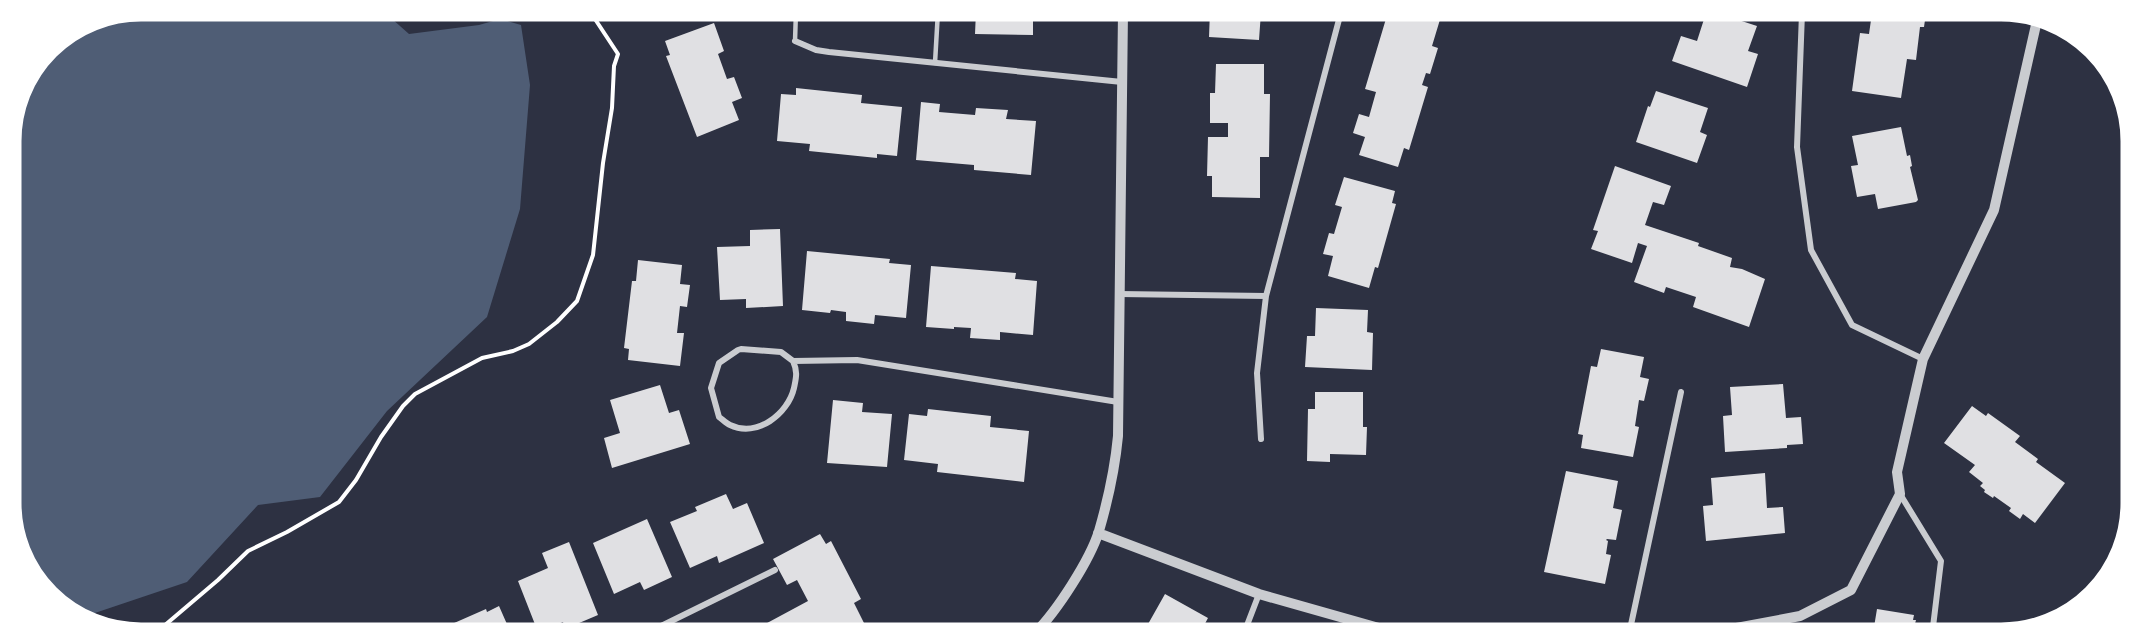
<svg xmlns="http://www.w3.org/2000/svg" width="2141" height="644" viewBox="0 0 2141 644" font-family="'Noto Serif',serif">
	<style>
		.water { fill: #4f5d75 }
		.building { fill: #e0e0e3 }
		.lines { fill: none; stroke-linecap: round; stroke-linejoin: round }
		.path { stroke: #fff; stroke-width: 4 }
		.service { stroke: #caccd0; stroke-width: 4.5 }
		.minor { stroke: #caccd0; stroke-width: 6 }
		.tertiary { stroke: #caccd0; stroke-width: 10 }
		.rim { fill: none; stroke: #fff; stroke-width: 3 }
	</style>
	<rect width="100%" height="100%" fill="#2d3142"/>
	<path class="water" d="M141,9L382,10L409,34L479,25L500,19L521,25L530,85L520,209L487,317L387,411L320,497L258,505L187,582L83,617L47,596L11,529L9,132L19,90L48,47L90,19Z"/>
	<path class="building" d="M976,11H1033V35L975,34Z
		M1210,11L1261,12L1259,40L1209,37Z
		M1388,12L1442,13L1432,46L1438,48L1430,74L1426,73L1422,85L1428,87L1409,150L1404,148L1398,167L1359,155L1365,137L1353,133L1359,114L1369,117L1376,92L1365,89Z
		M1706,13H1717L1757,26L1748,51L1758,54L1747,87L1672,61L1681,36L1697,41Z
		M1872,13H1926L1924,27H1920L1916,60L1907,59L1901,98L1852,91L1860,33L1869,34Z
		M714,23L724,51L718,54L727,79L734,77L742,98L732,102L739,120L697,137L666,56L670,55L665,41Z
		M1216,64H1264V94H1270L1269,157H1260V198L1212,197V176H1207L1208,137H1228V123H1210V93H1215Z
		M796,88L862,95L861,103L902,107L897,156L877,154V158L809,151L810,144L777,141L781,94L796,95Z
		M1656,91L1708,108L1700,132L1707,135L1697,163L1636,142L1648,106L1650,107Z
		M921,102L940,104L939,112L975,115L976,108L1008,110L1006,119L1036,121L1031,175L974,170V165L916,160Z
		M1901,127L1907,156L1910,155L1912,166L1910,167L1918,200L1916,202L1878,209L1875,194L1857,197L1851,166L1858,165L1852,136Z
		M1615,166L1671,186L1664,205L1653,202L1645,225L1699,243L1698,246L1732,258L1730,267L1742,269L1765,279L1749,327L1693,307L1696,297L1666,287L1664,293L1634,282L1647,246L1638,243L1632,263L1591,249L1598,231L1593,230Z
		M1344,177L1395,191L1392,203L1396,204L1378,268L1375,267L1369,288L1328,276L1333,256L1323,254L1329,233L1334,234L1342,207L1335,205Z
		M780,229L783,306L746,308V299L720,300L717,247L750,246V230Z
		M807,251L890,259L889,263L911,265L906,318L875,315L874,324L846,321V312L831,310L830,313L802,310Z
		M638,260L682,265L680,284L690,285L687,307L680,306L677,333H684L680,366L628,360L629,349L624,348L632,281H636Z
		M931,266L1016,273L1015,279L1037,281L1033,335L1000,332V340L970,338L971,328L954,327V329L926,327Z
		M1316,308L1368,310L1367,332L1373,333L1372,370L1305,367L1307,336H1315Z
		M1601,349L1644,357L1640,377L1649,379L1644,401L1639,400L1635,426L1639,427L1633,457L1581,448L1583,435L1578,434L1591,366L1597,367Z
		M1783,384L1786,418L1801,417L1803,444L1787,445V448L1725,452L1723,416L1732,415L1730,387Z
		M660,385L669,413L679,410L690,444L612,468L604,438L620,433L610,400Z
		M1315,392H1363V427H1367L1366,455L1330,454V462L1307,461L1308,409H1315Z
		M833,400L863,403L862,412L892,414L887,467L827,463Z
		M1972,406L1986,416L1988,413L2020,436L2015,442L2038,459L2036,462L2065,483L2035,523L2023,514L2020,519L2009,511L2011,508L1994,496L1993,498L1984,492L1985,490L1980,486L1983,483L1969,472L1975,465L1944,443Z
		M928,409L991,416L990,427L1029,431L1024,482L937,472L938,464L904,460L909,414L927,416Z
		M1566,471L1618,481L1613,508L1622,510L1616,540L1607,539L1606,540L1608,541L1606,554L1611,555L1605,584L1544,572Z
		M1765,473L1767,508L1783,507L1785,533L1706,541L1703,506L1713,505L1711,478Z
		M726,494L733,509L747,503L764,543L719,563L717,556L690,568L670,522L697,511L695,507Z
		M647,519L672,577L644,590L640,582L614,594L593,543Z
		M820,534L826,544L831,541L861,599L854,603L864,623L846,632H823L819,624L809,629L811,632H758L756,629L808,601L797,580L787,585L773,559Z
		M569,542L598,615L565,629L563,622L538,632L518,581L548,568L542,553Z
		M1165,594L1208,618L1200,633H1143Z
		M499,606L510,631H436L486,609L487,612Z
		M1877,609L1914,615L1913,620H1916L1912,635L1854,634L1855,625L1874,627Z"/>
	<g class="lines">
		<path class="path" d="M158,631L218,580L248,551L287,532L339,502L356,480L381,437L403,406L415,394L482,358L513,351L529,344L557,322L577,301L593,255L603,163L612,108L614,66L618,54L591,13L581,10"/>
		<path class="service" d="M795,41L796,11
			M935,63L938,11"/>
		<path class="minor" d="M1802,13L1797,147L1811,250L1852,325L1923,359
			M795,41L816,50L829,52L1122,82
			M1119,294L1266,296L1341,12
			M793,361C798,372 796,378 794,388C788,414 757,438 730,425C726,423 722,419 719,417L711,388L719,363L738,350L741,349L781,352L793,361L857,360L1118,402
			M1261,439L1257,373L1266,296
			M1900,494L1941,561L1932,635
			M649,632L775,570
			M1244,633L1259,594
			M1629,634L1681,392"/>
		<path class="tertiary" d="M1098,533L1259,594L1393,632L1410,633
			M1035,633C1057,611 1090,560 1099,531C1108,500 1115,468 1118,436L1123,11
			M1704,634L1800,616L1851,590L1900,494L1897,472L1923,359L1994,210L2038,16"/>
	</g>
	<path d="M0 0H2141V644H0ZM141 20H2001A121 121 0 0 1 2122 141V503A121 121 0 0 1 2001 624H141A121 121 0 0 1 20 503V141A121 121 0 0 1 141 20Z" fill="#fff" fill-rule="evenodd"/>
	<path class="rim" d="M141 20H2001A121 121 0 0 1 2122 141V503A121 121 0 0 1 2001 624H141A121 121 0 0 1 20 503V141A121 121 0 0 1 141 20Z"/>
</svg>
